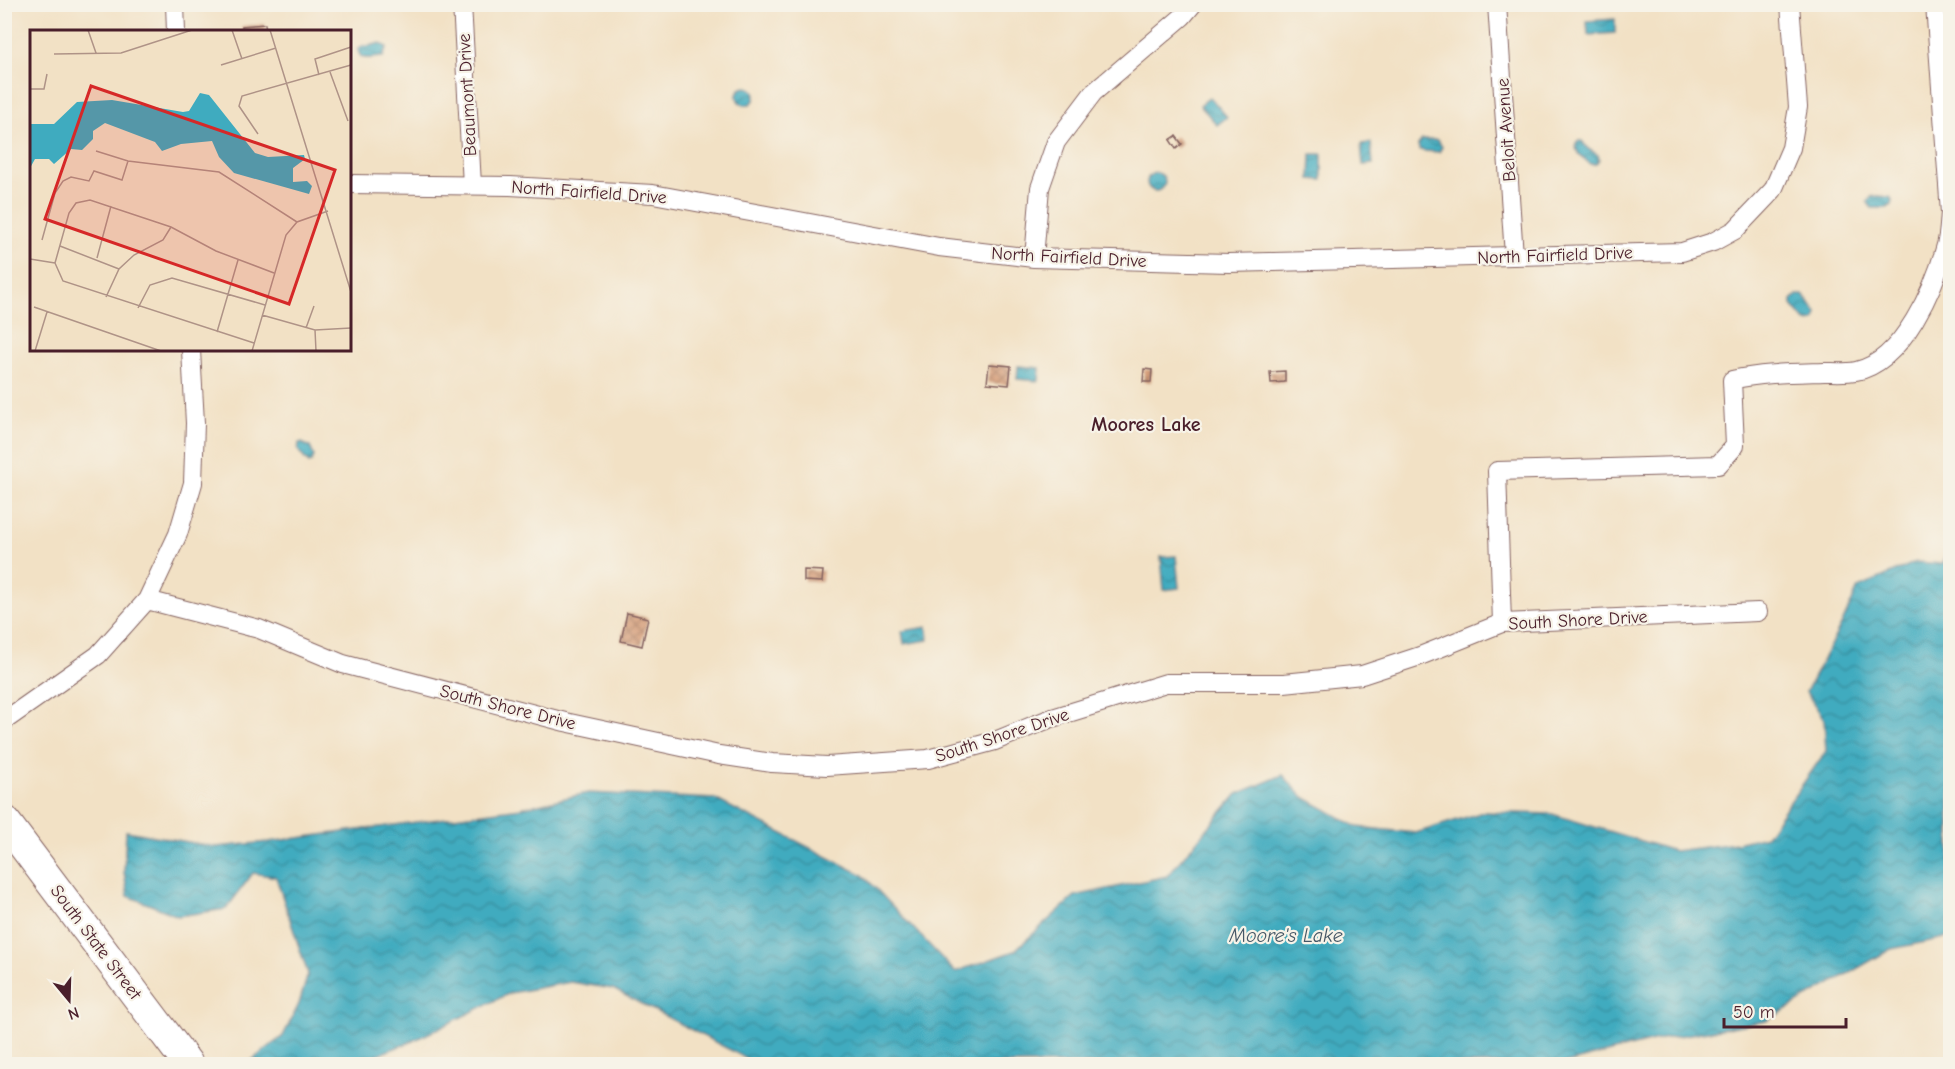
<svg xmlns="http://www.w3.org/2000/svg" width="1955" height="1069" viewBox="0 0 1955 1069" font-family="'Comic Neue',sans-serif">
	<style>
		.water { fill: url(#water-waves); stroke: #446575; stroke-width: 1.5 }
		.building { fill: url(#building-cross-hatch) }
		.lines { fill: none; stroke-linecap: round; stroke-linejoin: round }
		.minor-casing { stroke: #856361; stroke-width: 20 }
		.primary-casing { stroke: #856361; stroke-width: 32 }
		.minor { stroke: #fff; stroke-width: 18 }
		.primary { stroke: #fff; stroke-width: 30 }
		.labels { text-anchor: middle; stroke-width: 4.5; stroke-linejoin: round; paint-order: stroke }
		.street-label { font-size: 18px; fill: #4a1f2b; stroke: #f7f3e8 }
		.neighbourhood-label { font-size: 20px; font-weight: bold; fill: #4a1f2b; stroke: #f7f3e8 }
		.water-label { font-size: 20px; font-style: italic; fill: #465766; stroke: #f7f3e8 }
		.inset-road { fill: none; stroke: #af9387; stroke-width: 1.5 }
		.view { fill: #d62828; fill-opacity: 0.15; stroke: #d62828; stroke-width: 3 }
		.inset-edge { fill: none; stroke: #4a1f2b; stroke-width: 3 }
	</style>
	<defs>
		<pattern id="water-waves" width="16" height="10" patternUnits="userSpaceOnUse" patternTransform="scale(1.5)"><rect width="16" height="10" fill="#3fabbf"/><path d="M0 5q4-4 8 0t8 0" fill="none" stroke="#378b9b"/></pattern>
		<pattern id="building-cross-hatch" width="8" height="8" patternUnits="userSpaceOnUse" patternTransform="scale(1.5)"><rect width="8" height="8" fill="#d59e7a"/><path d="M0 0l8 8M0 8l8-8" fill="none" stroke="#af8064"/></pattern>
	</defs>
	<rect width="100%" height="100%" fill="#f7f3e8"/>
	<filter id="ink" filterUnits="userSpaceOnUse"><feTurbulence type="fractalNoise" baseFrequency=".0167" numOctaves="2"/><feDisplacementMap in="SourceGraphic" scale="12" xChannelSelector="R" yChannelSelector="G"/><feConvolveMatrix kernelMatrix="1 2 1 2 8 2 1 2 1" color-interpolation-filters="sRGB"/></filter>
	<filter id="wash" filterUnits="userSpaceOnUse"><feTurbulence type="fractalNoise" baseFrequency=".008" numOctaves="4" result="noise"/><feDisplacementMap in="SourceGraphic" scale="24" xChannelSelector="R" yChannelSelector="G"/><feGaussianBlur stdDeviation="1.35" result="paint"/><feColorMatrix in="noise" values="0 0 0 0 0 0 0 0 0 0 0 0 0 0 0 0 0 1.4 0 .05"/><feComposite in="paint" operator="in"/></filter>
	<g filter="url(#wash)">
		<rect width="100%" height="100%" fill="#f2e1c5"/>
		<path class="water" d="M1615,19V33L1588,35L1587,21Z
			M380,43L387,47L383,57C373,57 360,63 358,50L362,46H369Z
			M737 96a9 9 0 1 1 18 0a9 9 0 1 1-18 0Z
			M1210,97L1227,117L1217,125L1200,105Z
			M1422,140H1438L1442,147L1439,152L1423,151L1419,149L1418,145Z
			M1578,141H1582L1588,149L1598,155L1599,159L1596,164H1590L1579,154L1575,146Z
			M1371,143L1373,164L1363,165L1361,144Z
			M1311,154H1322V180L1310,179Z
			M1147 182a9 9 0 1 1 18 0a9 9 0 1 1-18 0Z
			M1872,196L1890,197L1893,201L1892,205L1887,208H1872L1867,202Z
			M1797,295H1803L1817,312V315L1814,321L1806,322L1792,305V300Z
			M1018,366L1040,368L1039,381L1017,379Z
			M299,443H302L310,447L314,456L312,462L309,463C305,460 302,455 298,450Z
			M1950,539V937L1891,949L1766,1021L1661,1039L1563,1064H757L613,989L571,982L510,993L411,1042L353,1064H247L283,1036L299,1004L308,974L276,877L253,873L226,909L178,916L128,896L124,872L126,831L216,847L268,842L521,808L588,793L715,799L863,875L955,972L1014,951L1075,896L1167,876L1237,794L1283,775L1302,796L1357,827L1416,833L1483,812L1552,814L1674,851L1736,843L1766,836L1826,751L1824,719L1806,692L1842,623L1858,588L1916,562L1943,564Z
			M1176,556L1179,588L1164,590L1161,557Z
			M927,627L929,640L904,644L902,631Z"/>
		<g id="blocks">
			<path class="building" d="M265,24L266,32H243L242,26Z
				M1176,136L1182,144L1176,149L1170,140Z
				M989,364L1011,366L1009,385L987,383Z
				M1144,369L1152,370L1151,382H1143Z
				M1285,371V382L1271,383L1270,372Z
				M804,570L823,571L822,582L804,581Z
				M627,613L648,618L642,646L621,641Z"/>
		</g>
	</g>
	<g filter="url(#ink)">
		<use href="#blocks" fill-opacity="0" stroke="#856361" stroke-width="1.5"/>
		<g class="lines">
			<defs>
				<path id="minor" d="M175,4L176,32
					M462,4L472,185
					M1497,4L1514,256
					M350,184L510,186L653,194L939,247L1034,258L1229,263L1682,252L1713,242L1735,230L1773,190L1791,148L1798,107L1790,4
					M1034,258L1040,188L1056,142L1093,93L1182,17L1193,4
					M147,600L259,629L343,664L565,722L719,755L772,763L827,766L928,759L995,741L1049,719L1166,683H1284L1362,675L1420,656L1502,623L1758,612
					M1502,623L1497,471L1718,465L1735,446L1732,380C1763,373 1793,373 1824,372C1834,372 1846,373 1856,371C1903,362 1935,286 1946,245C1949,235 1949,223 1950,213L1935,4
					M4,721L98,655L147,600L178,534L193,483L195,423L191,350"/>
				<path id="primary" d="M4,820L188,1064"/>
			</defs>
			<use href="#minor" class="minor-casing"/>
			<use href="#primary" class="primary-casing"/>
			<use href="#minor" class="minor"/>
			<use href="#primary" class="primary"/>
		</g>
	</g>
	<g class="labels">
		<g class="street-label">
			<text transform="translate(467 95) rotate(-93)" y="6">Beaumont Drive</text>
			<text transform="translate(1506 130) rotate(-94)" y="6">Beloit Avenue</text>
			<text transform="translate(589 192) rotate(4)" y="6">North Fairfield Drive</text>
			<text transform="translate(1555 255) rotate(-2)" y="6">North Fairfield Drive</text>
			<text transform="translate(1069 257) rotate(3)" y="6">North Fairfield Drive</text>
			<text transform="translate(1578 620) rotate(-3)" y="6">South Shore Drive</text>
			<text transform="translate(508 707) rotate(14)" y="6">South Shore Drive</text>
			<text transform="translate(1002 735) rotate(-18)" y="6">South Shore Drive</text>
			<text transform="translate(96 942) rotate(53)" y="6">South State Street</text>
		</g>
		<g class="neighbourhood-label">
			<text x="1146" y="431">Moores Lake</text>
		</g>
		<g class="water-label">
			<text x="1286" y="942">Moore's Lake</text>
		</g>
	</g>
	<g transform="translate(30 30)">
		<rect width="321" height="321" fill="#f2e1c5"/>
		<path d="M170,63L179,65L225,123L238,127L274,125L275,129L263,138V152L277,151L282,156L279,164L204,143L189,127L182,111L151,114L132,121L125,112L75,93L63,101V109L52,120L41,119L24,134L19,129H5L0,138V94H24L47,72L82,70L153,82L159,81Z" fill="#3fabbf"/>
		<path class="inset-road" d="M58,0L66,23M202,0L212,29M240,0L321,262M24,24L91,23L162,0M191,35L246,18M300,42L318,91M289,45L285,29L321,17M0,59H14L17,44M228,104L209,76L212,66L321,35M66,121L98,131L189,142L267,192M12,210L25,163L33,151L41,147L59,151L64,141L92,150L98,131M30,216L89,239M67,228L81,176M0,229L25,233M76,267L89,239L104,225L133,210L141,197M4,277L131,321M108,278L120,255L142,248L235,275M232,285L285,300L321,298M276,298L284,276M285,300L286,321M187,302L208,230M224,313L33,251L25,233L39,183L46,173L60,170L141,197L186,221L244,243M5,321L17,282M222,321L256,205L267,192L298,181"/>
		<path class="view" d="M61,56L305,140L259,274L15,189Z"/>
		<rect width="321" height="321" class="inset-edge"/>
	</g>
	<rect width="1955" height="1069" fill="none" stroke="#f7f3e8" stroke-width="24"/>
	<g transform="translate(69 1000) rotate(161)" stroke="#f7f3e8" stroke-width="4.5" paint-order="stroke">
	<path d="M0-4.5L10 22L0 15L-10 22Z" fill="#4a1f2b"/>
	<text y="-9" font-size="16" font-weight="bold" text-anchor="middle" fill="#4a1f2b">N</text>
	</g>
	<path d="M1724 1018v9h122v-9" fill="none" stroke="#4a1f2b" stroke-width="3"/>
	<text x="1733" y="1018" font-size="18" fill="#4a1f2b" stroke="#f7f3e8" stroke-width="4.5" paint-order="stroke">50 m</text>
</svg>
